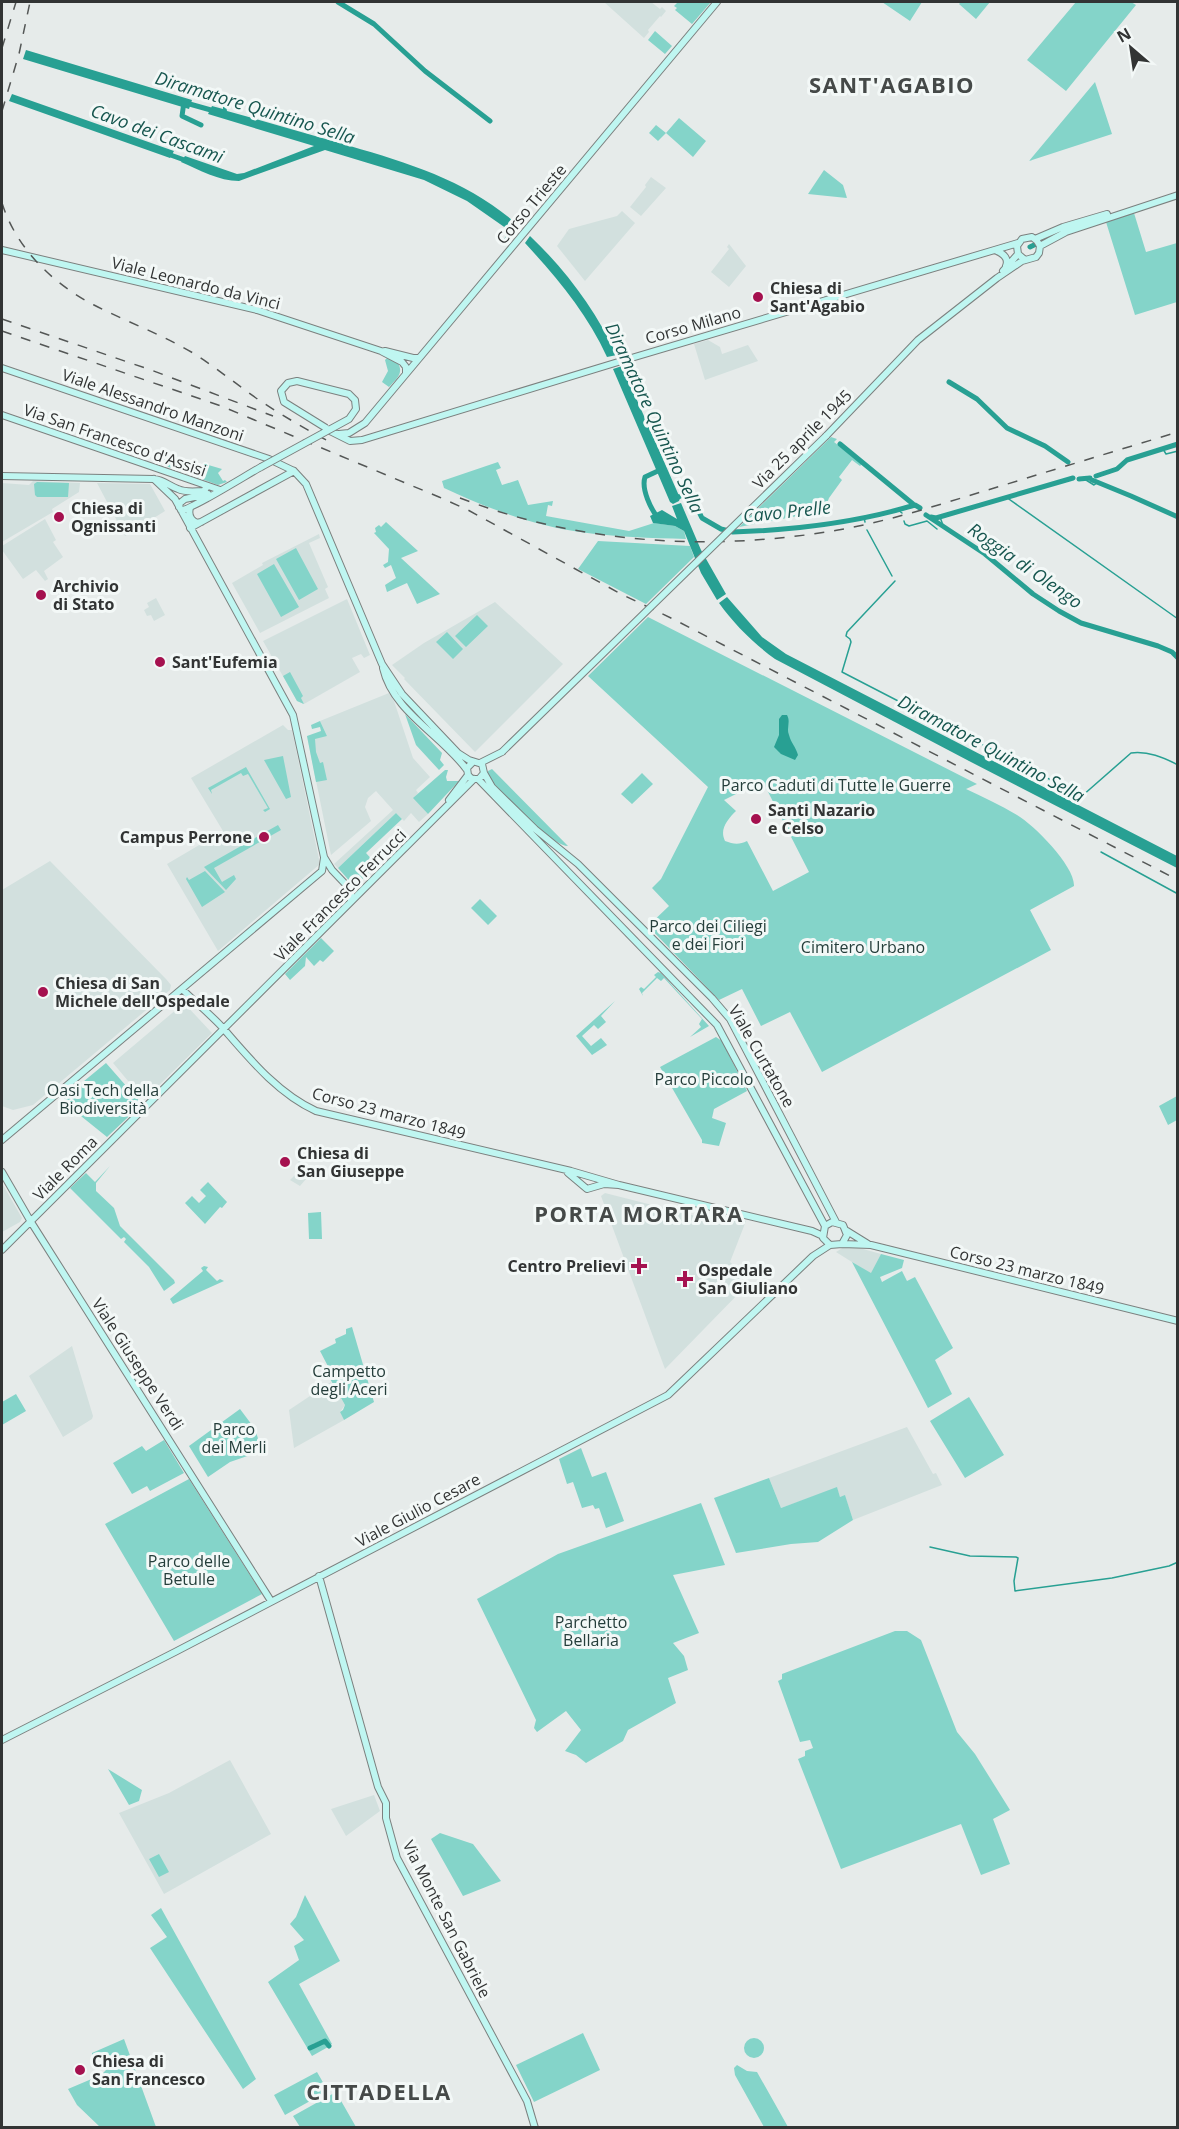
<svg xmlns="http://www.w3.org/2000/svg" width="1179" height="2129" viewBox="0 0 1179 2129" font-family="'Open Sans',sans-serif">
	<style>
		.built { fill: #d2e0de }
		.green { fill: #84d4c9; fill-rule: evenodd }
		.water { fill: #28a093 }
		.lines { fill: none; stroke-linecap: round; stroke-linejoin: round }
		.stream { stroke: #28a093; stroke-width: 1.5 }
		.canal { stroke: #28a093; stroke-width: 5 }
		.secondary-casing { stroke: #7c807f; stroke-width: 8 }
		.secondary { stroke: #bff6f1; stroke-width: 6 }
		.rail { stroke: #545756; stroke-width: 1.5; stroke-dasharray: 10 10; stroke-linecap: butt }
		.secondary-bridge-casing { stroke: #7c807f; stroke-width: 8; stroke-linecap: butt }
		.secondary-bridge { stroke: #bff6f1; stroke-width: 6 }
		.poi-dot { fill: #a5114f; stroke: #f3f8f7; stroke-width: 2 }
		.labels { text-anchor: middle; stroke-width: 6; stroke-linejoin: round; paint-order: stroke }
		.street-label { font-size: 16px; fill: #323434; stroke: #f3f8f7 }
		.poi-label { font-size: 16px; font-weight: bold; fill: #323434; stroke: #f3f8f7; text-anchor: start }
		.park-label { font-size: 16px; fill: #253e3b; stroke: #f3f8f7 }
		.water-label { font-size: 18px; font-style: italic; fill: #17564f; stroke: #f3f8f7 }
		.district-label { font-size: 22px; font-weight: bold; letter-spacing: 1.5px; fill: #454948; stroke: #f3f8f7 }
	</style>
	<rect width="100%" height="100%" fill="#e6ebea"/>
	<path class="built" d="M604,2H651L660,9L662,7L666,11L661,17L660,16L648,30L649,32L644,38Z
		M651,177L666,188L641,216L630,207L646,187L645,185Z
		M622,211L635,223L585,281L557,246L569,229L617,216Z
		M729,244L746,266L729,287L711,272L729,249L727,247Z
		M708,340L720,347L722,354L748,345L758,361L705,380L694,344Z
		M33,481L80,483L79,492L52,509L53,512L2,542V483L29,485Z
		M97,483L150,484L165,511L125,536Z
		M45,519L56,540L53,542L63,557L44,571L48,579L45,581L36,570L23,579L2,550V546Z
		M319,534L320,538L309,543L328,587L325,589L329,598L260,633L232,583L263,565L262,563Z
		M156,598L165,615L154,621L151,615L147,616L144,610L149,607L147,603Z
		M347,599L370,655L364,658L361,654L352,658L360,672L304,704L297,701L263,641Z
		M495,602L563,664L475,752L404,679L405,678L392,665L424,643Z
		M389,693L394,701L413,758L430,777L416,790L418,793L414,798L428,814L419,822L411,813L404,821L396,813L338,868L334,864L393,810L376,791L368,798L365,807L371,821L331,855L307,736H327L320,721Z
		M283,725L288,730H292L320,864L218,951L167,864L223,831L191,778Z
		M50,861L166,979L171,985L170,990L33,1105L13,1110L2,1106V890Z
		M184,1003L212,1033L144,1100L113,1063Z
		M301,1159L312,1172L300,1186L290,1180L302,1168L298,1162Z
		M2,1183L22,1218L20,1222L2,1232Z
		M605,1193L711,1220L714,1214L746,1221L730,1262L742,1273L736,1285L743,1289L665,1369L601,1196Z
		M844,1247H856L881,1254L871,1274L836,1252Z
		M72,1346L93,1416L92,1419L63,1437L29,1376Z
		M331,1382L345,1405L340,1412L344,1420L294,1448L289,1410Z
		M907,1427L933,1474L936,1473L942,1485L853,1520L845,1496L840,1497L837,1488L781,1508L769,1478Z
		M230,1760L271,1834L164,1894L119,1813L169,1793Z
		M374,1795L380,1811L346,1836L331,1809Z"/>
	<path class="green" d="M678,2H711L692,24L675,10L677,8L674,6Z
		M882,2H922L910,21Z
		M961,2H990L976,19L959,4Z
		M1076,2H1131L1136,5L1066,91L1027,60Z
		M655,31L672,46L665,54L648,40Z
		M1095,82L1112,134L1029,161Z
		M679,118L706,141L693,157L666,133L658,141L649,133L656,125L666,133Z
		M824,170L843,185L847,198L808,194Z
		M1134,213L1146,252L1177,243V302L1135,315L1106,222Z
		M387,358L398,363C404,374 396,379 389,387L382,382L388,371L385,360Z
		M831,437L837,439L834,442L862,464L860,466L852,460L839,477L842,480L829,498L824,511L739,527Z
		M154,454L166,458L167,455L173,457L172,460L195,469L205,464L222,469L218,473L223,481L225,480L227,482L218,485L152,461Z
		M498,462L501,468L496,470L502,485L518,480L528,505L553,501L552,506L548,505L546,516L629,531L654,523L675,526L684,531L686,539C651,538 615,537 580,532C533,525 486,508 444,488L442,481Z
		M37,482L69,483L68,497H37L35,495L34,484Z
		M386,522L418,551L401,558L440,594L417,604L407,583L387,592L385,585L396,578L391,565L385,568L383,565L388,562L389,549L374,533L376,532L375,528L379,525L381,527Z
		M598,541L690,546L694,557L646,604L578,569Z
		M296,548L318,589L299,600L276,559Z
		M274,564L299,607L281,617L257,574Z
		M477,615L488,626L466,647L455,636Z
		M648,617L977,784L966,789C983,797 1000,805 1017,815C1034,825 1075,866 1074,886L1030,910L1051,950L822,1072L790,1012L761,1026L742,989L719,1000L648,926L669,906L652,888L661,879L708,787L588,676ZM764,784L809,872L773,891L747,841C739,845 733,844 725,841C719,829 728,819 736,811L724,800L750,787Z
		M447,632L463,649L453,659L436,642Z
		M290,672L303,696L301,698L304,704L297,701L283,676Z
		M405,714L442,753L440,760L444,765L439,770L416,745Z
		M320,721L327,736L315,739L316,752L320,763L323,762L327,780L316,782L307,736L321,731L320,727L312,729L311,725Z
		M283,756L291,797L286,799L264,760Z
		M246,767L270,809L265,812L263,810L268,808L248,774L243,776L241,773L211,790L212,794L208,788Z
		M492,769L568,846C551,845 507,797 492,782L488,775V771Z
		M445,770H448L446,777L447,781H459L428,814L413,798Z
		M642,773L653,784L632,804L621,794Z
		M396,813L402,819L366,853L377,865L356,885H353L338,868Z
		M278,825L281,830L214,868L222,882L234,875L236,879L226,890L204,867Z
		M205,871L225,892L202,907L186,879L187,877L189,880Z
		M480,899L497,916L488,925L471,908Z
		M321,938L334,951L323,962L320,960L314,966L306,957L305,966L290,980L285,974Z
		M658,972L661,973L709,1026L690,1037L701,1027L699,1024L702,1019L664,978L661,981L657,978L642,993L643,996L639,989L641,987L644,989L656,977L654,975Z
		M615,1001L601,1016L606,1022L598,1029L594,1025L582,1036L591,1046L601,1038L607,1045L592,1055L576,1036Z
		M716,1037L722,1041L747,1091L714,1109L712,1118L726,1123L719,1146L702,1143V1140L660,1067Z
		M106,1063L142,1104L107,1137L61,1100Z
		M1177,1096V1120L1168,1125L1159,1106Z
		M110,1166L96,1183V1191L114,1208L120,1226L174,1280L175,1283L164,1291L149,1267L124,1242L126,1239L124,1237L121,1239L70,1188L86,1173L95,1182Z
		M208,1182L227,1202L222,1208L220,1207L205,1224L185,1203L192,1196L199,1203L206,1196L200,1190Z
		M321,1212L322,1239H309L308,1213Z
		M881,1254L904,1260L902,1268L880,1277L882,1282L902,1271L907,1281L915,1277L953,1348L935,1360L952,1394L928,1408L852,1262L871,1273Z
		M204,1266L208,1267L206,1270L217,1281L220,1279L224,1281L173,1304L170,1299L203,1271L201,1268Z
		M352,1327L374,1402L344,1420L340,1412L343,1410L345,1405L329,1377L332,1374L320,1351L336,1343L335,1339L346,1334V1329Z
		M16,1394L26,1411L2,1425V1402Z
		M969,1397L1004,1455L965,1478L930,1421Z
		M240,1409L255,1429L262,1451L230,1462L208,1477L189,1446Z
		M164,1440L184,1473L150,1491L147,1486L132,1494L113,1463L142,1446L146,1451Z
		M581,1448L592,1477L606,1472L624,1521L606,1528L599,1508L595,1509L593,1505L582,1508L573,1482L567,1484L559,1459Z
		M769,1478L781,1508L837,1487L840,1497L845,1495L853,1520L818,1542L791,1544L736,1553L714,1498Z
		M189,1479L262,1594L174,1641L105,1524Z
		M701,1503L725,1565L673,1575L699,1633L673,1643L684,1656L688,1670L668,1678L676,1703L628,1730L623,1741L586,1763L576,1755L565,1751L581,1730L566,1711L537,1732L534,1728L536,1720L477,1599L558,1554Z
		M895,1631H907L921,1640L957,1732L975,1754L1010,1810L993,1819L1010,1864L981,1875L961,1824L841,1869L798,1759L805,1756V1751L813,1748L810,1740L800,1742L778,1681L782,1679V1674Z
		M108,1769L142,1790L139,1801L129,1805Z
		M440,1833L473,1844L501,1881L463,1896L431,1839Z
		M159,1854L169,1872L159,1877L149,1859Z
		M305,1895L340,1961L299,1984L332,2044L330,2045L325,2039L313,2044L315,2047L324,2042L328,2047L312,2056L268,1982L299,1960L294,1946L304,1940L290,1924L296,1917Z
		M161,1908L256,2079L243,2089L150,1948L167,1937L151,1915Z
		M583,2033L600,2070L534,2102L516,2065Z
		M744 2048a10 10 0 1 1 20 0a10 10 0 1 1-20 0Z
		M124,2039L156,2127H100L77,2105L68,2089L101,2075L106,2070L105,2063L100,2058H92V2053Z
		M737,2065L747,2071L757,2072L788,2127H764L735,2075L734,2068Z
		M317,2072L328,2091L285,2115L274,2095Z
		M336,2092L356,2127H300L293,2116Z"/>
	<path class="water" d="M26,50L192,100L189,109L23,59Z
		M12,94L174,151L170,158L9,101Z
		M212,106L223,109V106H226L227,111C268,122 309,134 350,146C412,164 473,183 521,228L515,235L513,233L507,240L504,239L510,231L467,201L424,180L325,150L239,181C219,181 199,170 181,162L185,156L237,174L244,173L314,146L208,114Z
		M530,236C567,271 595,310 617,355L607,357C587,313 557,278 525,243Z
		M622,366L680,498L679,501L673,504L670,502L613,369Z
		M681,503L701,550L726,594L717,600L701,573L684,531L675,526L653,523L650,516L662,510L677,519L672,506Z
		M727,597L762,637L786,654L1177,856V868L969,761L775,659C754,644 734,624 719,603Z
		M782,715H787C791,722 786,728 789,735C791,743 796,747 798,755L795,760L781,754L774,747L779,735V719Z"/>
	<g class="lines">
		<path class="stream" d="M1163,449L1166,454L1178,451
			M1086,480L1094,485L1097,483
			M1006,497L1178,619
			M898,510L902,513
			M940,517L944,528
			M864,518L865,522
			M904,521L905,524L909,526L927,521L937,529
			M867,530L892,576
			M895,581L847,632L846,636L850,639L851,642L842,672L1082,796L1131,753C1148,751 1163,757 1178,765
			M1101,852L1178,894
			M930,1547L970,1556L1016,1557L1018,1558L1014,1581L1015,1591L1112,1578L1169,1566L1178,1562"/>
		<path class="canal" d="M338,2L374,24L425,71L490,121
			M184,102L182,116L201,125
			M186,103L218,112
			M165,153L190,162
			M1030,247L1044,240
			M949,382L977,399L1007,428L1045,446L1068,462
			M840,444L913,504
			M1096,476L1117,469L1127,460L1178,444
			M1079,479L1090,478
			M1092,480L1131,496L1178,517
			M674,499L689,492L702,518L721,529L733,532C794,530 856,523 915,505L920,508
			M926,515L985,554L1033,594L1059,611L1081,623L1158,646L1172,652L1178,658
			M931,517L936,518L1073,478
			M659,519C651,510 641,489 645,477L660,470
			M310,2048L325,2041L329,2046"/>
		<defs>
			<path id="secondary" d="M1035,239L1063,227L1107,214
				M1040,246L1066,232L1178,195
				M2,250L257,310L381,351L402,362L406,367V373
				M997,251C1004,254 1009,259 1006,266
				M1003,271L1018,254
				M385,351L413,358H419
				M2,368L269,459L294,471L306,484L382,664L402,694L458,753L469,760L482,764L484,773L479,779H472L468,775L467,768L473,762
				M2,415L220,490
				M326,429L350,441L362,440L628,359L1018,243
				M339,434L349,433L365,423L717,2
				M826,436L918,340L997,278L1022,261L1036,257L1039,253L1040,246L1037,241L1032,237L1022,239L1017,246L1018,254L1025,260
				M2,476L154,479C164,480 169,486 178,489C186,493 196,491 204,491L206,488L205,485
				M154,479L175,499L293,715L324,857L332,870L351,890V901
				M179,507L180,503L185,499L208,494
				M190,508C188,515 190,520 197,523L201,522
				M181,510C189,511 248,474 261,467
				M190,528L294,471
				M383,668C393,712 442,735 467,770
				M480,763L502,752
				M484,773L492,787L535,829L578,864L712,998L730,1019L836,1222
				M478,779L717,1025L825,1226
				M449,800L468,775
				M182,989C195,1002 210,1014 222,1027C249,1058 277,1093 316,1111L571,1171L619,1185
				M2,1140L322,871L324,858
				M2,1172L31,1222L271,1601
				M568,1173L587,1189L604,1184L619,1185L812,1231L823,1236
				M847,1231L868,1244
				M842,1244L847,1235L843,1225L832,1222L825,1226L823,1238L830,1245L842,1244L871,1245L1178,1321
				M2,1250L474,779
				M319,1576L378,1787L386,1803V1818L397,1858L527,2101L535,2128
				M2,1740L175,1652L668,1395L813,1256L830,1245"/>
		</defs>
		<use href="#secondary" class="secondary-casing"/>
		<use href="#secondary" class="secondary"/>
		<path class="rail" d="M2,48L16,2
			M2,111L19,54L30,2
			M2,203C16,248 53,284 94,305C127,322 161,334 193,353C215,367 235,383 256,398C280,414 305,429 330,442
			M2,319L151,370L273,416
			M2,331L221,406L439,497L468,510L621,594L675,620L1178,880
			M460,498C579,544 712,552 838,530C890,521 941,504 991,489C1053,470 1115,451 1178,432"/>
		<defs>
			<path id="secondary-bridge" d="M261,467L349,419L356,409L355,400L349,394L297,381L288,383L281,391L284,402L326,428
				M502,752L826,436"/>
		</defs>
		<use href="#secondary-bridge" class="secondary-bridge-casing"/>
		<use href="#secondary-bridge" class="secondary-bridge"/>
	</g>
	<g class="poi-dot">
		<circle cx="758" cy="297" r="6"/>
		<circle cx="59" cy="517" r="6"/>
		<circle cx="41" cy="595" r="6"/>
		<circle cx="160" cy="662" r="6"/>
		<circle cx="756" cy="819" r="6"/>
		<circle cx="264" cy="837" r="6"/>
		<circle cx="43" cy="992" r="6"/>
		<circle cx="285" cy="1162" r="6"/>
		<path d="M636 1257h6v6h6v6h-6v6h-6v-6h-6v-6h6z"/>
		<path d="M682 1270h6v6h6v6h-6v6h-6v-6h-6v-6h6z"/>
		<circle cx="80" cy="2070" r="6"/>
	</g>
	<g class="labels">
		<g class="street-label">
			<text transform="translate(531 204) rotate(-50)" y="6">Corso Trieste</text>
			<text transform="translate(196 283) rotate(14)" y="6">Viale Leonardo da Vinci</text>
			<text transform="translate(693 325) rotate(-16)" y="6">Corso Milano</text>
			<text transform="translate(153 405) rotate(19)" y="6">Viale Alessandro Manzoni</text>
			<text transform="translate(802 439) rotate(-45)" y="6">Via 25 aprile 1945</text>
			<text transform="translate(115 440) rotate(19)" y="6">Via San Francesco d'Assisi</text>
			<text transform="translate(340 895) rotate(-45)" y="6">Viale Francesco Ferrucci</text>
			<text transform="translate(762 1056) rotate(60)" y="6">Viale Curtatone</text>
			<text transform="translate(389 1113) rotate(15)" y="6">Corso 23 marzo 1849</text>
			<text transform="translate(65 1168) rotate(-45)" y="6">Viale Roma</text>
			<text transform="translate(1027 1270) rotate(14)" y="6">Corso 23 marzo 1849</text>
			<text transform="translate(138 1364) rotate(57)" y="6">Viale Giuseppe Verdi</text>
			<text transform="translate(418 1510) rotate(-28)" y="6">Viale Giulio Cesare</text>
			<text transform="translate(447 1919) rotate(63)" y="6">Via Monte San Gabriele</text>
		</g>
		<g class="poi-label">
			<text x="770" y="294">Chiesa di<tspan x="770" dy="18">Sant'Agabio</tspan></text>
			<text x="71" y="514">Chiesa di<tspan x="71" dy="18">Ognissanti</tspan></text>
			<text x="53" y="592">Archivio<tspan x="53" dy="18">di Stato</tspan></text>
			<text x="172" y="668">Sant'Eufemia</text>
			<text x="768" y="816">Santi Nazario<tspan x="768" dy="18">e Celso</tspan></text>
			<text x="252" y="843" text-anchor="end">Campus Perrone</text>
			<text x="55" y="989">Chiesa di San<tspan x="55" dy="18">Michele dell'Ospedale</tspan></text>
			<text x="297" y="1159">Chiesa di<tspan x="297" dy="18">San Giuseppe</tspan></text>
			<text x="626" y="1272" text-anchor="end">Centro Prelievi</text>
			<text x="698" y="1276">Ospedale<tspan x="698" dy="18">San Giuliano</tspan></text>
			<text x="92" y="2067">Chiesa di<tspan x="92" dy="18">San Francesco</tspan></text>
		</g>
		<g class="park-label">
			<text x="836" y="791">Parco Caduti di Tutte le Guerre</text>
			<text x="708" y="932">Parco dei Ciliegi<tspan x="708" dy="18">e dei Fiori</tspan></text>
			<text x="863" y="953">Cimitero Urbano</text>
			<text x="704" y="1085">Parco Piccolo</text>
			<text x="103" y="1096">Oasi Tech della<tspan x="103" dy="18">Biodiversità</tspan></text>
			<text x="349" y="1377">Campetto<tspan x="349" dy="18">degli Aceri</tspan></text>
			<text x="234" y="1435">Parco<tspan x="234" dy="18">dei Merli</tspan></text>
			<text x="189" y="1567">Parco delle<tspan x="189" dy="18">Betulle</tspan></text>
			<text x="591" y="1628">Parchetto<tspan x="591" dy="18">Bellaria</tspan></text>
		</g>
		<g class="water-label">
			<text transform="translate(255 108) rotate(17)" y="6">Diramatore Quintino Sella</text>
			<text transform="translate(157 134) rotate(20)" y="6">Cavo dei Cascami</text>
			<text transform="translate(654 418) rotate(65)" y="6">Diramatore Quintino Sella</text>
			<text transform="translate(787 512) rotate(-6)" y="6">Cavo Prelle</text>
			<text transform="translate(1025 566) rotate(35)" y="6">Roggia di Olengo</text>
			<text transform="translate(991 749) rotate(28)" y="6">Diramatore Quintino Sella</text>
		</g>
		<g class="district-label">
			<text x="892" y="93">SANT'AGABIO</text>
			<text x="639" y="1222">PORTA MORTARA</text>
			<text x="379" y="2100">CITTADELLA</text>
		</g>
	</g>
	<rect width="1179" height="2129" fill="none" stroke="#323434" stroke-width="6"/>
	<g transform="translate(1131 48) rotate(331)" stroke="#f3f8f7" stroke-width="4.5" paint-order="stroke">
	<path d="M0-4.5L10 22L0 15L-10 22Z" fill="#323434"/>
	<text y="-9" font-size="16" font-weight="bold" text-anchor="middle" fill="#323434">N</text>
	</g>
</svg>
